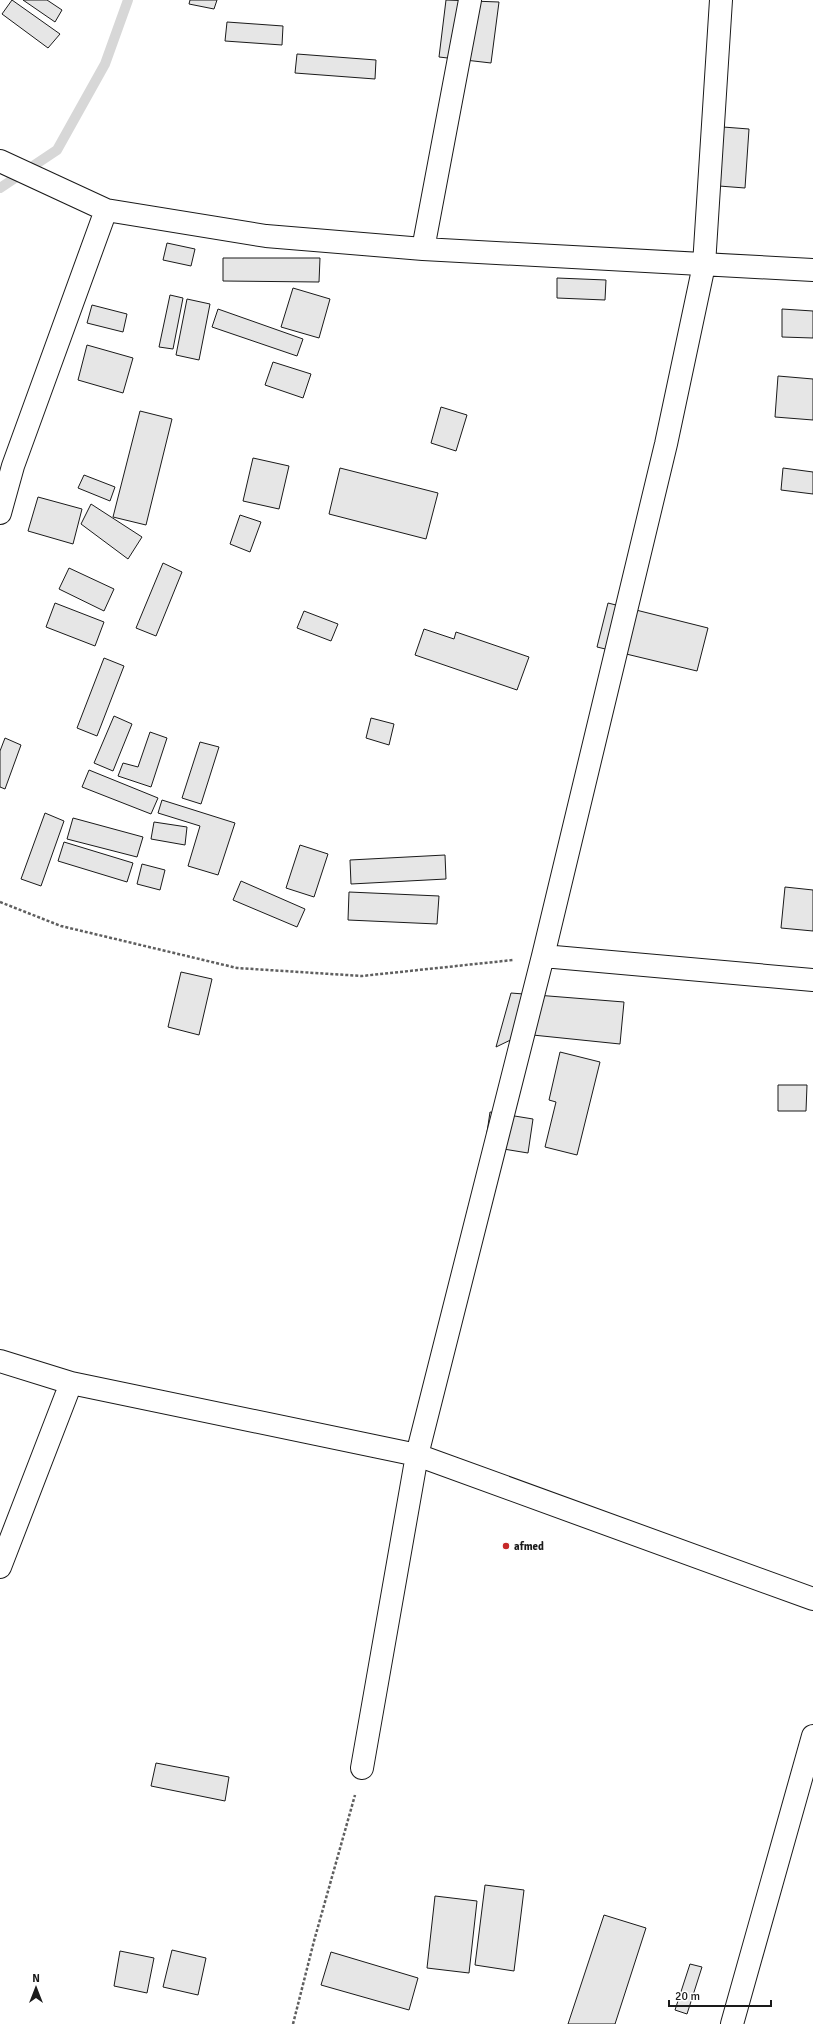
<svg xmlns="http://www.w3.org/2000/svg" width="813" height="2024" viewBox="0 0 813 2024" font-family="Signika,sans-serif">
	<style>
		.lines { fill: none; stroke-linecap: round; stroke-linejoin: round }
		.stream { stroke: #d7d7d7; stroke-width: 10 }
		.building { fill: #e6e6e6; stroke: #1a1a1a }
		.street-casing { stroke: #1a1a1a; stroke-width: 24 }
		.path { stroke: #5f5f5f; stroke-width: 2.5; stroke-dasharray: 3 2; stroke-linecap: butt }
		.street { stroke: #fff; stroke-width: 22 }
		.poi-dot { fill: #c62828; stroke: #fff; stroke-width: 1.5 }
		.labels { text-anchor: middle; stroke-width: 3; stroke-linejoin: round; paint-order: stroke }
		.poi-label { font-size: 11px; font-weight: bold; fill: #1a1a1a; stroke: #fff; text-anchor: start }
	</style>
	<rect width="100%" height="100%" fill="#fff"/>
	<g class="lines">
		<path class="stream" d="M0,188L57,150L105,64L128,0"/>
	</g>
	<path class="building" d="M12,0L60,34L48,48L2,14Z
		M23,0H47L62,10L55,22Z
		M190,0H217L214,9L189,4Z
		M446,0L499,2L491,63L439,57Z
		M227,22L283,26L282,45L225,41Z
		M297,54L376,60L375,79L295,73Z
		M710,126L749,129L745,188L706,185Z
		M167,243L195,249L191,266L163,260Z
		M223,258H320L319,282L223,281Z
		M557,278L606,280L605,300L557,298Z
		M293,288L330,299L319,338L281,327Z
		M170,295L183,298L173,349L159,347Z
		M187,299L210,304L199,360L176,355Z
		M92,305L127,314L123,332L87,323Z
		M218,309L303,339L297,356L212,327Z
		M782,309L813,311V338L782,337Z
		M87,345L133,358L123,393L78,380Z
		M273,362L311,374L303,398L265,385Z
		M778,376L813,379V420L775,417Z
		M441,407L467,415L456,451L431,443Z
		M140,411L172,419L146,525L113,517Z
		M253,458L289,466L279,509L243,501Z
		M340,468L438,493L426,539L329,514Z
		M783,468L813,472V494L781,490Z
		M84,475L115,487L110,501L78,488Z
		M38,497L82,509L73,544L28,531Z
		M91,504L142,537L128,559L81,524Z
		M240,515L261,522L250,552L230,544Z
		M163,563L182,572L156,636L136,628Z
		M69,568L114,589L104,611L59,589Z
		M55,603L104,622L95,646L46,627Z
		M608,603L708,628L697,671L597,647Z
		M304,611L338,624L331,641L297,628Z
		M424,629L454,639L456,632L529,657L517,690L415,655Z
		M104,658L124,666L97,736L77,728Z
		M114,716L132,724L113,771L94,763Z
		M371,718L394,724L389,745L366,738Z
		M150,732L167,738L151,787L118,776L123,763L138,767Z
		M5,738L21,745L5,789L0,787V751Z
		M200,742L219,747L201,804L182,798Z
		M89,770L158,798L151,814L82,787Z
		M162,800L235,823L218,875L188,866L200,826L158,813Z
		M45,813L64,821L41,886L21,879Z
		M73,818L143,837L137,857L67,839Z
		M154,822L187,827L185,845L151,839Z
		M64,842L133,863L127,882L58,861Z
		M300,845L328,854L314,897L286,888Z
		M445,855L446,879L351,884L350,860Z
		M142,864L165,870L160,890L137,884Z
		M241,881L305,909L297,927L233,900Z
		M785,887L813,890V931L781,928Z
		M349,892L439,896L437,924L348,920Z
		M181,972L212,979L199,1035L168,1027Z
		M511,993L624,1002L620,1044L523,1034L496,1047Z
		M560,1052L600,1062L577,1155L545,1147L556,1102L549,1100Z
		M778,1085H807L806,1111H778Z
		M490,1112L533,1119L528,1153L485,1146Z
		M156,1763L229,1777L225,1801L151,1786Z
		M485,1885L524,1890L514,1971L475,1965Z
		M435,1896L477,1901L469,1973L427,1968Z
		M604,1915L646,1928L615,2024H568Z
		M172,1950L206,1958L198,1995L163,1987Z
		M120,1951L154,1958L147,1993L114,1986Z
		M331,1952L418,1978L409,2010L321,1985Z
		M690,1964L702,1967L687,2014L675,2010Z"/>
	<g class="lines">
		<defs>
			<path id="street" d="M0,161L106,210
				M423,249L470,0
				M0,513L13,466L106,210L266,236L423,249L813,270
				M543,956L813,980
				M0,1361L71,1383L417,1455L813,1599
				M0,1567L71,1383
				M362,1768L417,1455L543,956L666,444L704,265L721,0
				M732,2024L813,1736"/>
		</defs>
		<use href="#street" class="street-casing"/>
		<path class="path" d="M0,902L61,926L237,968L362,976L513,960
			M293,2024L314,1941L355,1795"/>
		<use href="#street" class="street"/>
	</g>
	<circle class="poi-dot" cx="506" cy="1546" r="4"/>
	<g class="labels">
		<g class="poi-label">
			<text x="514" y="1550">afmed</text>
		</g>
	</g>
	<g transform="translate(36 1988)" stroke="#ffffff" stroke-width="3" paint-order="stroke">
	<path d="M0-3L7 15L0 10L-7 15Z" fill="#1a1a1a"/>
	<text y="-6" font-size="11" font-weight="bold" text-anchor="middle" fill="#1a1a1a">N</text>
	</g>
	<path d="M669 2000v6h102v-6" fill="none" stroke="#1a1a1a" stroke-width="2"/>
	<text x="675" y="2000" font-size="12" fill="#1a1a1a" stroke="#ffffff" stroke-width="3" paint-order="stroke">20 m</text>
</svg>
